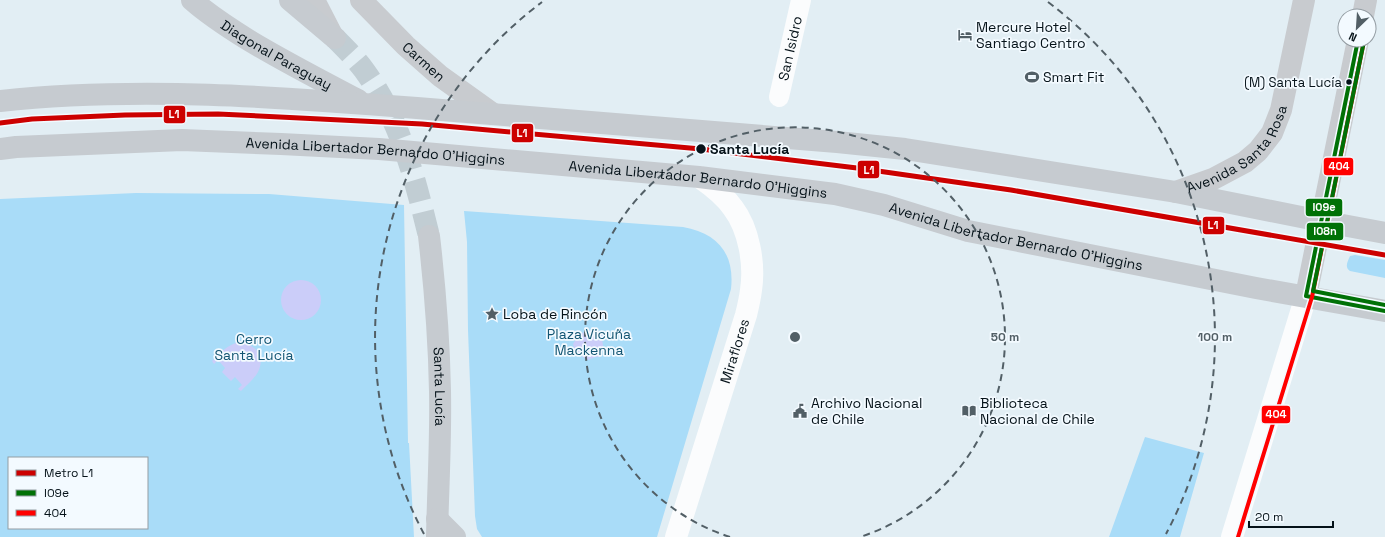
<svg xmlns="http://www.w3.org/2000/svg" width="1385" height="537" viewBox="0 0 1385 537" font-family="'Space Grotesk',sans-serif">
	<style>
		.green { fill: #a9dcf8; fill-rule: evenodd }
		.water { fill: #cbcdf9 }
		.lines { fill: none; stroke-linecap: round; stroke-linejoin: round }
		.primary-tunnel { stroke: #c1cdd3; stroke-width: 22; stroke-dasharray: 22 11; stroke-linecap: butt }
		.pedestrian { stroke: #fbfcfd; stroke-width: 20 }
		.minor { stroke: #fbfcfd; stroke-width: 22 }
		.tertiary { stroke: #fbfcfd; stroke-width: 22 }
		.secondary { stroke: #c8cbcf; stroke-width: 22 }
		.primary { stroke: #c6cbd0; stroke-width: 22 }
		.bus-1-casing { stroke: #f3faff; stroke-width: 7 }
		.bus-2-casing { stroke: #f3faff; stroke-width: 7 }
		.bus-3-casing { stroke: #f3faff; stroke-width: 7 }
		.bus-1 { stroke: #007106; stroke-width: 4 }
		.bus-2 { stroke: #f00; stroke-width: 4 }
		.bus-3 { stroke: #007106; stroke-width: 4 }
		.metro-1-casing { stroke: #f3faff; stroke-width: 8 }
		.metro-1 { stroke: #c00; stroke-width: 5 }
		.ring { fill: none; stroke: #525f66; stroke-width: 2; stroke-dasharray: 7 5 }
		.bus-dot { fill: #051219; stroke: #f3faff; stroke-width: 1.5 }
		.labels { text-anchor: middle; stroke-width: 3.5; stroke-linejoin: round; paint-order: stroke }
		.bus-label { font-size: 13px; fill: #051219; stroke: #f3faff; text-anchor: end }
		.poi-label { font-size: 14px; fill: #051219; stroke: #f3faff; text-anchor: start }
		.street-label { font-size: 14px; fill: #051219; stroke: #f3faff }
		.stop-label { font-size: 14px; font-weight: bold; fill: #051219; stroke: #f3faff; text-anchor: start }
		.park-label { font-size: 14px; fill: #125573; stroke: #f3faff }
		.centre { fill: #525f66; stroke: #f3faff; stroke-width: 2 }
		.ring-label { font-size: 12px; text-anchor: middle; font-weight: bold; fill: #525f66; stroke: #f3faff; stroke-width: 3.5; stroke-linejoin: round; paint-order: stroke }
		.line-badge { stroke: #f3faff; stroke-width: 1.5 }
		.badge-label { font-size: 11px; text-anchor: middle; font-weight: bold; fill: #fff }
	</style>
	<rect width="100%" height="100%" fill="#e2eef4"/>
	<path class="green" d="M136,193L269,194L404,205L408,443H409L414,537H0V199ZM9,458H147V528H9Z
		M464,211L683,227C717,233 735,253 731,289L657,537H482L477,529L475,516L468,330L467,242Z
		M1355,255L1385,260V278L1350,271C1344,267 1348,261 1350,256Z
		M1145,437L1204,453L1180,537H1109Z"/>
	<path class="water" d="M281 300a20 20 0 1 1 40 0a20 20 0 1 1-40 0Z
		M589,330L597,334H602C601,342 606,347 600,354V357H596L587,360L580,355H576L573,344L578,336V333H582Z
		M240,342C255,344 266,356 258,372C254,379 247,385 241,391L238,389L242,385L235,377L231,381L222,372L225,368L218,360L214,364L212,361C220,353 228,344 240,342Z"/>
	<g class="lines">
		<path class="primary-tunnel" d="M335,38C345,48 355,58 364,70C401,121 414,176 429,236"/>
		<path class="pedestrian" id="s1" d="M779,97L801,0"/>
		<path class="minor" d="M1232,537L1306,296"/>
		<path class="tertiary" id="s2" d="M676,537L746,315C748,307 750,298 751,290C755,264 749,229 733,208C724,195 712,186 699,177"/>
		<g class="secondary">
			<path d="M314,0L332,35"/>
			<path id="s3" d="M361,0L406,46L440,76L493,114"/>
			<path d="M1363,16L1366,0"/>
			<path id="s4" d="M1176,192L1213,179L1245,162L1258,151L1272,133L1281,110L1304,0"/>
			<path d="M1306,296L1358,40"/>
		</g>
		<g class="primary">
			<path id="s5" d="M192,0C210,16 229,28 250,41C285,62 322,81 358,100"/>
			<path d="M290,0L335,38"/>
			<path d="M0,101C138,86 279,97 417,108C557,119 697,130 837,142L905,149L1176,192L1321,221L1385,233"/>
			<path id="s6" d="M0,149L16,147L182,140L281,144L379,149L699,177L835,194L884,205L968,231L1256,288L1385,311"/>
			<path id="s7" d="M429,236C435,288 439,339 440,391C441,440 438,488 437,537"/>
			<path d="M437,519L455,537"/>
		</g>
		<defs>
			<path id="bus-1" d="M1358,40L1306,296L1385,311"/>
			<path id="bus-2" d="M1238,537L1312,297L1364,41"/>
			<path id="bus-3" d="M1364,41L1313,291L1385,305"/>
		</defs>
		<use href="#bus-1" class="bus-1-casing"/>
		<use href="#bus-2" class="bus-2-casing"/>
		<use href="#bus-3" class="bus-3-casing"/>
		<use href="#bus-1" class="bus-1"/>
		<use href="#bus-2" class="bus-2"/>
		<use href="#bus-3" class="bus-3"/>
		<defs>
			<path id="metro-1" d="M0,123L32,119L125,115L218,114L422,124L701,149L857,168L1011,190L1385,255"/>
		</defs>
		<use href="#metro-1" class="metro-1-casing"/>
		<use href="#metro-1" class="metro-1"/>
	</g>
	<g class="ring">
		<path d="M730 537A210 210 0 1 1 860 537"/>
		<path d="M424 534A420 420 0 0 1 542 2M1048 2A420 420 0 0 1 1166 534"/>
	</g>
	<defs>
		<symbol id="hotel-bare" viewBox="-9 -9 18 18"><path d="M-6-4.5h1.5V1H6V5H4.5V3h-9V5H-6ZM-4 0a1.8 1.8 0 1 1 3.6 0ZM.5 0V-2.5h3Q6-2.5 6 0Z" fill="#525f66" stroke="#f3faff" stroke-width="2.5" paint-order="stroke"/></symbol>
		<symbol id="stadium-bare" viewBox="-9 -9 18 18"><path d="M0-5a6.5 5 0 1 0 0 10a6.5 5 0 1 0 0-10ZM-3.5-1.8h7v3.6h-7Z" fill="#525f66" stroke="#f3faff" stroke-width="2.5" paint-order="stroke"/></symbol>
		<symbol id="sight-bare" viewBox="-9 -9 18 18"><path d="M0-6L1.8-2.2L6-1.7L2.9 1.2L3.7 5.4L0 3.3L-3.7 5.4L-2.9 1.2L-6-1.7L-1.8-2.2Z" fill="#525f66" stroke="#f3faff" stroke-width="2.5" paint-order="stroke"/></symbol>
		<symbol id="civic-bare" viewBox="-9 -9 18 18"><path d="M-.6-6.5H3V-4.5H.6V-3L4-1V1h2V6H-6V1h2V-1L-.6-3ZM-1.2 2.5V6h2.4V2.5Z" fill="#525f66" stroke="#f3faff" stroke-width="2.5" paint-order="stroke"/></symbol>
		<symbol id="library-bare" viewBox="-9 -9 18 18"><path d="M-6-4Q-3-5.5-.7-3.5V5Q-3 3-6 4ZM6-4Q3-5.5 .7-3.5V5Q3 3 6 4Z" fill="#525f66" stroke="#f3faff" stroke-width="2.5" paint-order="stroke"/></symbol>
	</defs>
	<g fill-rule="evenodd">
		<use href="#hotel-bare" x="955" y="25" width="20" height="20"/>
		<use href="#stadium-bare" x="1022" y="67" width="20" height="20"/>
		<use href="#sight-bare" x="482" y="304" width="20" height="20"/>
		<use href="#civic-bare" x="790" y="401" width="20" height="20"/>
		<use href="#library-bare" x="959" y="401" width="20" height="20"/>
	</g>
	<g class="bus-dot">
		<circle cx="1349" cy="82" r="3.5"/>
		<circle cx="701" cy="149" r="5.5"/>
	</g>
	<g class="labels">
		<g class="bus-label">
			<text x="1342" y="87">(M) Santa Lucía</text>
		</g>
		<g class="poi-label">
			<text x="976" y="32">Mercure Hotel<tspan x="976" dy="16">Santiago Centro</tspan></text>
			<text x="1043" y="82">Smart Fit</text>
			<text x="503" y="319">Loba de Rincón</text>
			<text x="811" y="408">Archivo Nacional<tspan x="811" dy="16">de Chile</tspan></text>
			<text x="980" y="408">Biblioteca<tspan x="980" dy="16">Nacional de Chile</tspan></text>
		</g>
		<g class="street-label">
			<text dy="5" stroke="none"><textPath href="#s1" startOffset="50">San Isidro</textPath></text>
			<text dy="5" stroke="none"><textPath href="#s5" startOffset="101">Diagonal Paraguay</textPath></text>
			<text dy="5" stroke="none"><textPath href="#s3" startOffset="88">Carmen</textPath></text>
			<text dy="5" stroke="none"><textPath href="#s4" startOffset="78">Avenida Santa Rosa</textPath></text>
			<text dy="5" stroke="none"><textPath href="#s6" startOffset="376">Avenida Libertador Bernardo O'Higgins</textPath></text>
			<text dy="5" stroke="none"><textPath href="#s6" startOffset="700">Avenida Libertador Bernardo O'Higgins</textPath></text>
			<text dy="5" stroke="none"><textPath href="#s6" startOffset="1024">Avenida Libertador Bernardo O'Higgins</textPath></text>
			<text dy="5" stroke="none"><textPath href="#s2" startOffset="195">Miraflores</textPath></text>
			<text dy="5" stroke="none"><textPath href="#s7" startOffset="151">Santa Lucía</textPath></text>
		</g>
		<g class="stop-label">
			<text x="710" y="154">Santa Lucía</text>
		</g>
		<g class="park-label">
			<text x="589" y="339">Plaza Vicuña<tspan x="589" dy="16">Mackenna</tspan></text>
			<text x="254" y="344">Cerro<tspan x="254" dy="16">Santa Lucía</tspan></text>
		</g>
	</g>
	<circle cx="795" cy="337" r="6" class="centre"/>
	<g class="ring-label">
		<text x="1005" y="341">50 m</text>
		<text x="1215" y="341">100 m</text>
	</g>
	<g class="line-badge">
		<rect x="163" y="105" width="23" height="19" rx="4" fill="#c00"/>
		<rect x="511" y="123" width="23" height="20" rx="4" fill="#c00"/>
		<rect x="1323" y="157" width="31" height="19" rx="4" fill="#f00"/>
		<rect x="857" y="160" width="23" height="19" rx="4" fill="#c00"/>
		<rect x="1305" y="198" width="38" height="19" rx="4" fill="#007106"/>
		<rect x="1202" y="216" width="23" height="19" rx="4" fill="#c00"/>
		<rect x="1306" y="222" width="38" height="19" rx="4" fill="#007106"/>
		<rect x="1261" y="405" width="30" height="19" rx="4" fill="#f00"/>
	</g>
	<g class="badge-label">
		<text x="174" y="118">L1</text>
		<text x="522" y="137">L1</text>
		<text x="1339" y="170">404</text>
		<text x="869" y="174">L1</text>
		<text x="1324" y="211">I09e</text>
		<text x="1213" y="229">L1</text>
		<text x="1325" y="235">I08n</text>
		<text x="1276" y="418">404</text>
	</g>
	<rect x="8" y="457" width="140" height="72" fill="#f3faff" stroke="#949da3"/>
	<rect x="16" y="470" width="20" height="6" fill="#cc0000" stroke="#949da3"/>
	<text x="44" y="477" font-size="12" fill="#051219">Metro L1</text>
	<rect x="16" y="490" width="20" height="6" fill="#007106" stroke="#949da3"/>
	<text x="44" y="497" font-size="12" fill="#051219">I09e</text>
	<rect x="16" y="510" width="20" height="6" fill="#ff0000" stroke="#949da3"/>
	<text x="44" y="517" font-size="12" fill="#051219">404</text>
	<g transform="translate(1357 28) rotate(205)"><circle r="19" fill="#f3faff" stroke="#949da3"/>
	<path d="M0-3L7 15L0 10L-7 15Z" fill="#525f66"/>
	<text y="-6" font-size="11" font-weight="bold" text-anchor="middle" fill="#051219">N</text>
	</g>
	<path d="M1249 521v6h84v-6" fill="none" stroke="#051219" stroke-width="2"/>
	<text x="1255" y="521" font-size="12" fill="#051219" stroke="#f3faff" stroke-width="3" paint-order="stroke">20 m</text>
</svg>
